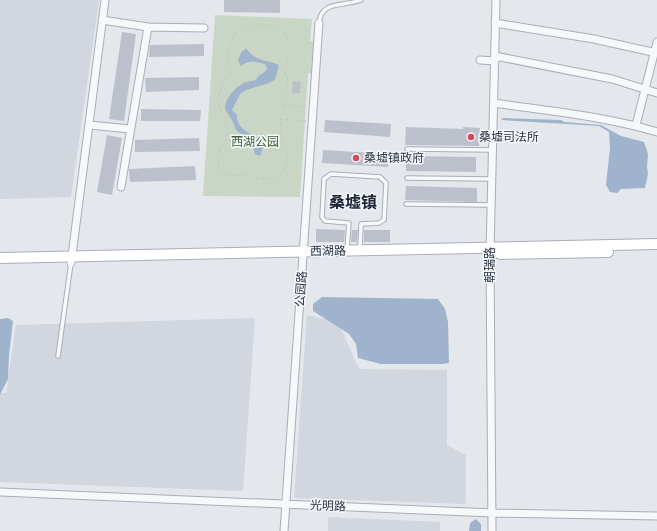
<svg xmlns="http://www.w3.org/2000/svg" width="657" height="531" viewBox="0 0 657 531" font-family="'Public Sans','Noto Sans SC',sans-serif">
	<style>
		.built { fill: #d2d6de }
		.green { fill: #c9d6c5 }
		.water { fill: #9fb4cc }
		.building { fill: #bbc0ca }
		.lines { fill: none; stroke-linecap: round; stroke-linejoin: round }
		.lane-casing { stroke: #a9aeb7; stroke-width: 5.5 }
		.street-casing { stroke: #a9aeb7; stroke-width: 9 }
		.secondary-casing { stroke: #a9aeb7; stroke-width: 12 }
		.path { stroke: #c2c5cb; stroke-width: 1; stroke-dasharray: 3 3; stroke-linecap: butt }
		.lane { stroke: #f7f8fa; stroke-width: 3.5 }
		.street { stroke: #f7f8fa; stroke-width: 7 }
		.secondary { stroke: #fff; stroke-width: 10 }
		.poi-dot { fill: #d1495b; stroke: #f4f6f9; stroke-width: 1.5 }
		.labels { text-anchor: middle; stroke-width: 3; stroke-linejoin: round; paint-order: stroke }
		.poi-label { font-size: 12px; fill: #2b3445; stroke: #f4f6f9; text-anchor: start }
		.park-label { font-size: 12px; fill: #3f6138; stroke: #f4f6f9 }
		.street-label { font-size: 12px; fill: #2b3445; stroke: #f4f6f9 }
		.district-label { font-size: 16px; font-weight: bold; fill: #1d2536; stroke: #f4f6f9 }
	</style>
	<rect width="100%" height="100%" fill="#e4e7ec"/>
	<path class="built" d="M0,0H99L71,197L0,199Z
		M307,315L338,322L359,369L447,370V445L466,455V504L294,498Z
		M255,318L243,491L0,482V393H6L16,325Z
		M328,517L440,522V531H328Z"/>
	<path class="green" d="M215,15L312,19L310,41H315L312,73H308L300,197L203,196Z"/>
	<path class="water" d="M246,48C256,62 264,59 279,65L275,80L266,84L246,90L240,94L232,110L237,115C236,137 271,132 260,156L255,154L253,148L259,147C253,138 244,137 237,131C234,128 235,126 233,122C231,118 227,114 225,109C224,101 233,90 239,86C244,82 250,81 256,80C259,74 264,74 267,69L265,64C255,61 250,60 241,66L238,60L241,53Z
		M503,118L561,120L564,122L601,125L621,136L644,142L648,154L647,167L648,174L645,188L621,189L617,193L610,192L606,185L610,148L609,132L599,126L501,120Z
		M322,297L438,299L445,309L448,322L449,363L443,364H381L358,358L356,344L349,334L313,311V304Z
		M8,318L13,321L9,355L8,379L0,395V319Z
		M476,519L481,524V531H469L470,523Z"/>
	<path class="building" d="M224,0H280V13L224,12Z
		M122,32L136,34L124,121L109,119Z
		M204,44V56L149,57L150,45Z
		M199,77V90L146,92L145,78Z
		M293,81L301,82L300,93H292Z
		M141,109L201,110L200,121H141Z
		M325,120L391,124L390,137L324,132Z
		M406,127L463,129V127L480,128L479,146L405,145Z
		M107,135L122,138L112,195L97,192Z
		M199,138L200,151L135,152V140Z
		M323,150L389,154L388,167L322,163Z
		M406,156L476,157V172L406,171Z
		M195,166L196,180L130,182L129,169Z
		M406,186L477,188V202L405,200Z
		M316,229L345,230L344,242H316Z
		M352,230H358L357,242H351Z
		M364,230H390V242H364Z"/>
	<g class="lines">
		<defs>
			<path id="lane" d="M319,23C321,0 344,7 361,0
				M407,149L493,150
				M407,178L491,179
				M406,204L491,205
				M347,249L349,223L325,221L322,217L324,179L331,174L380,177L386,183L384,220L379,223L361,224L360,249
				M58,356L71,263"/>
			<path id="street" d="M102,20L148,27L204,28
				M495,23L594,39L657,53
				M495,56L612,79L657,93
				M480,60L495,61
				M494,103C548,111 604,116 657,132
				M89,125L130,129
				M636,125L657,42
				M121,187L148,27
				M71,263L105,0
				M0,492L492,513L657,516
				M284,531L319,23
				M492,531L490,254L496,0"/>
			<path id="secondary" d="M500,254L608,252
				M0,258L657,244"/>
		</defs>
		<use href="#lane" class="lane-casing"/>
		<use href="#street" class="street-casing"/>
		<use href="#secondary" class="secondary-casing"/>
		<path class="path" d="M306,121L280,119L282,143L287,152V164L282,174L275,178L261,179L243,174L233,176L226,175L219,168L218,157L220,148L226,140L227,130L225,119L218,103V97L224,81L230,72L228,55L235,33L245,26H276L283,30L288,38V59L285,72L288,81L287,89L281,105L306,107"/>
		<use href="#lane" class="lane"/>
		<use href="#street" class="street"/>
		<use href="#secondary" class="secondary"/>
	</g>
	<g class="poi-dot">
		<circle cx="471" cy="137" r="4"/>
		<circle cx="356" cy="158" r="4"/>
	</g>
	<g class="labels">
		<g class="poi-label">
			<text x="479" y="141">桑墟司法所</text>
			<text x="364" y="162">桑墟镇政府</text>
		</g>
		<g class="park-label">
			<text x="255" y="146">西湖公园</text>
		</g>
		<g class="street-label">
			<text transform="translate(328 251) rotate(-1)" y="4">西湖路</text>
			<text transform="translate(490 265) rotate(-90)" y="4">朝瑞路</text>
			<text transform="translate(301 289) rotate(-86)" y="4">公园路</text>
			<text transform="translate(328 506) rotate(2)" y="4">光明路</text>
		</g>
		<g class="district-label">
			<text x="353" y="208">桑墟镇</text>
		</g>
	</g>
</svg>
